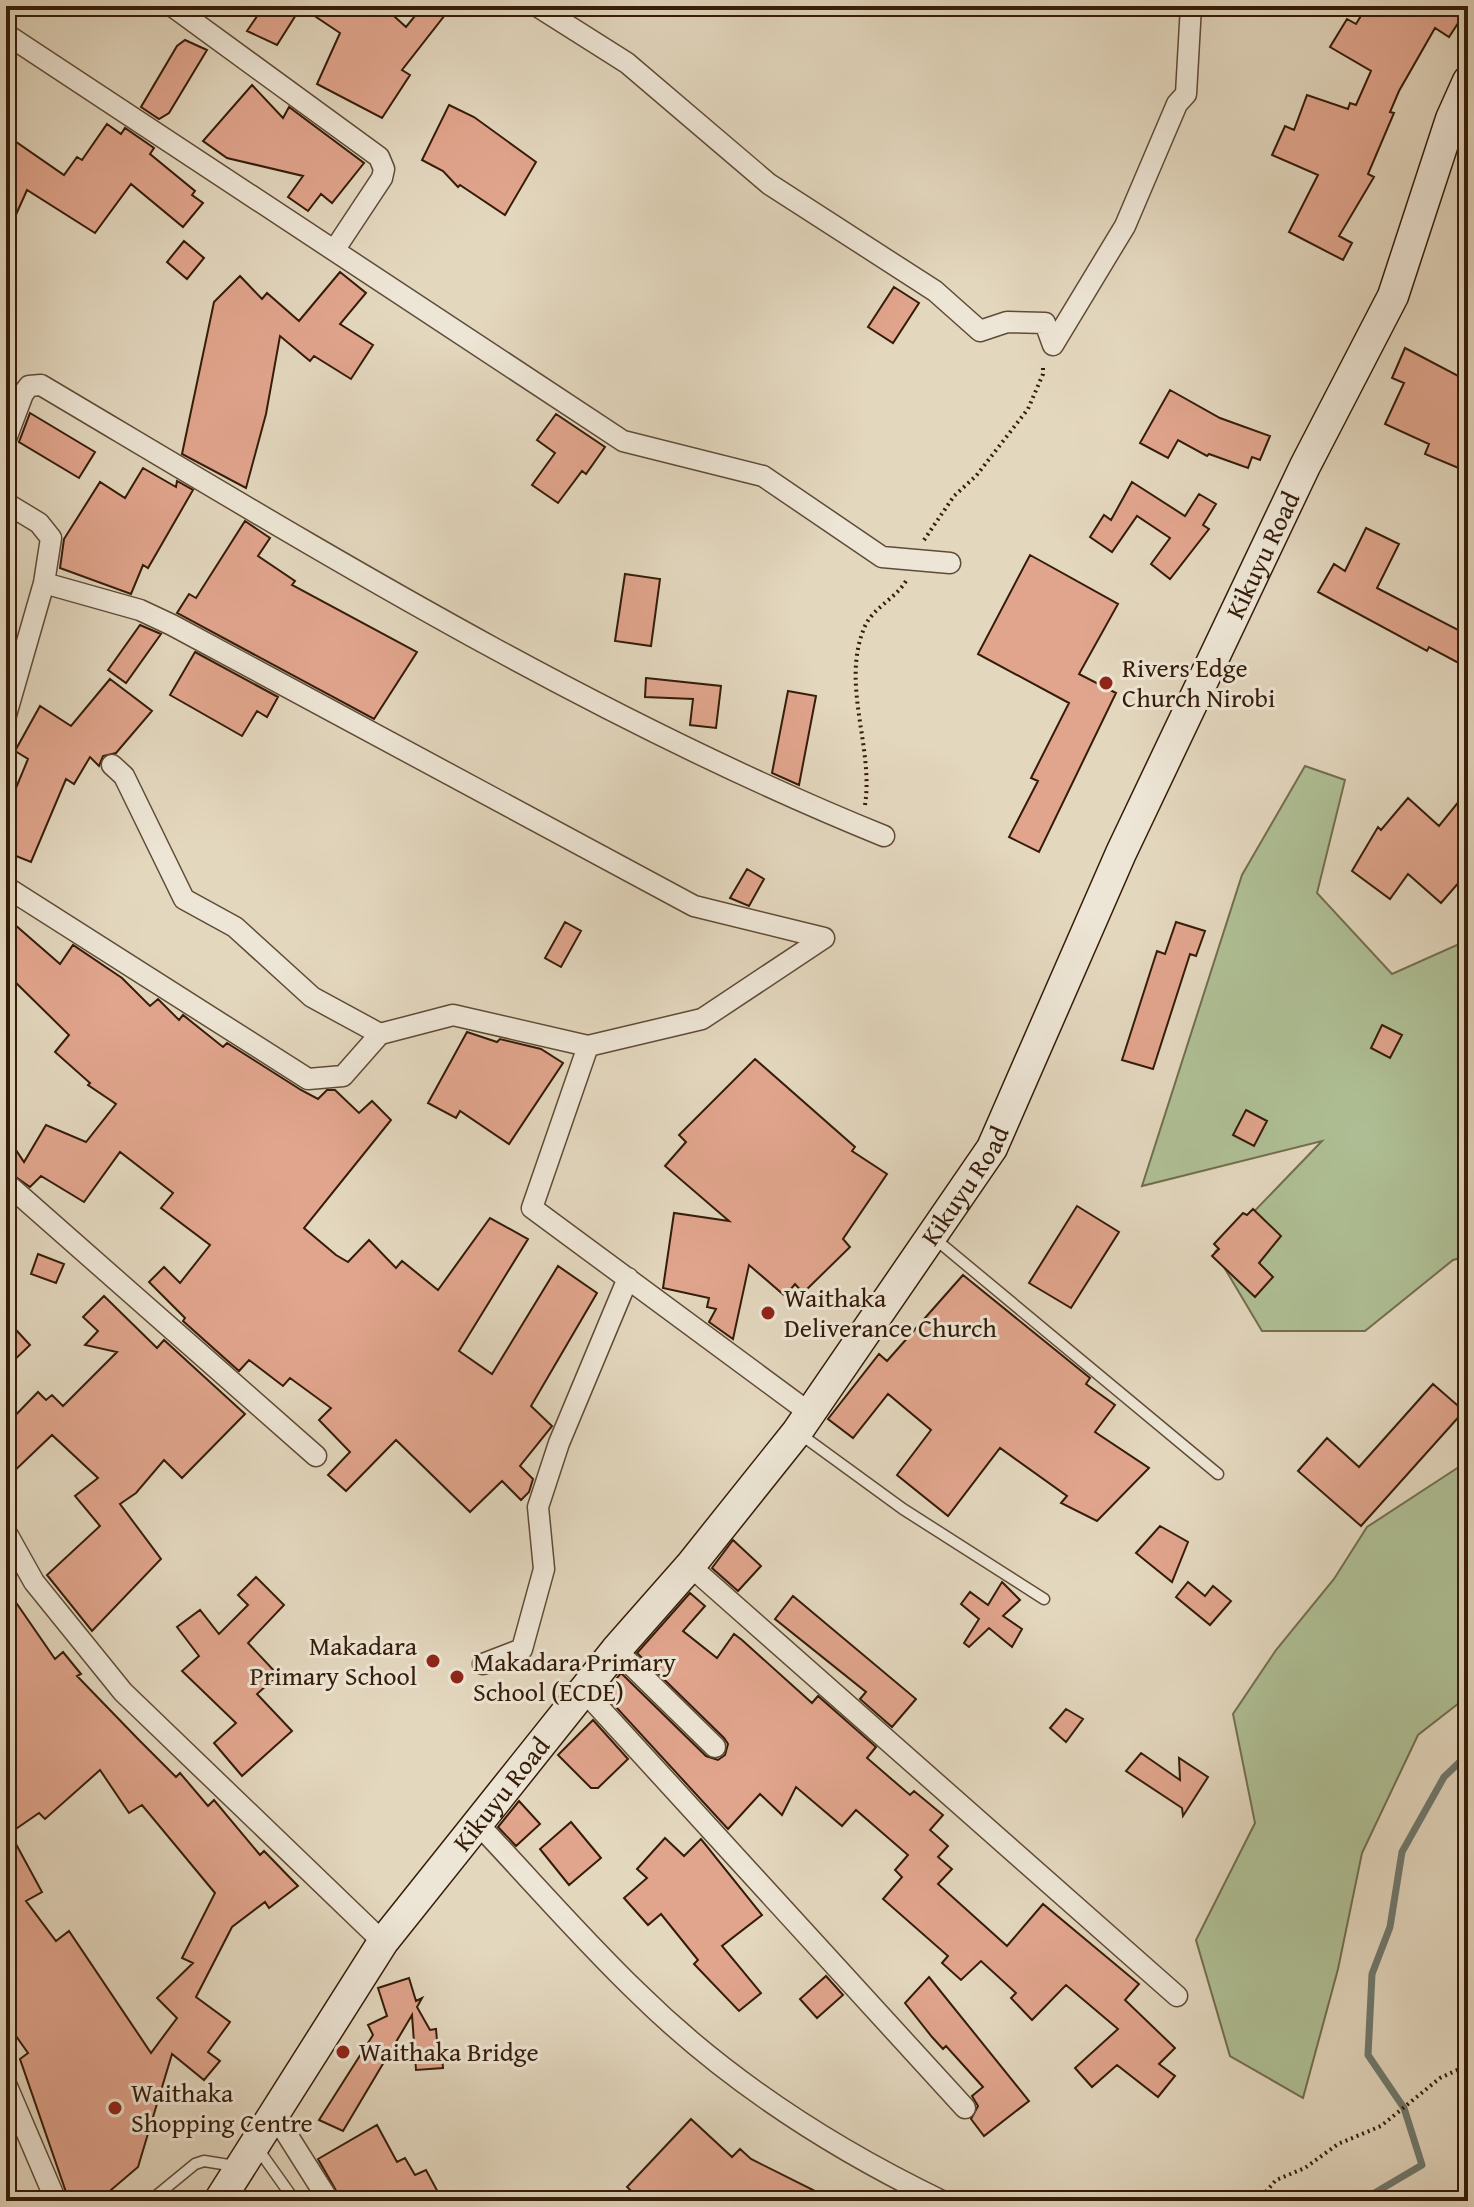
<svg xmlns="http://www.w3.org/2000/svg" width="1474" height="2207" viewBox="0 0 1474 2207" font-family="'Gentium Book Plus',serif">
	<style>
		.green { fill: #afbf95; stroke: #726e4e; stroke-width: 2 }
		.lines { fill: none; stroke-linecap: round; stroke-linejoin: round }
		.stream { stroke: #6f7a6f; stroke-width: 7 }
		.building { fill: #e1a58d; stroke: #351c08; stroke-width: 2; fill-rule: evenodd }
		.lane-casing { stroke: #604b36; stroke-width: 13 }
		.street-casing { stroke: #604b36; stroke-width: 23 }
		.secondary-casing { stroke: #351c08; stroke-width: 33 }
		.path { stroke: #351c08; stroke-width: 4; stroke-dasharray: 2 4; stroke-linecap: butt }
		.lane { stroke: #ede5d5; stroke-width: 10 }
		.street { stroke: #ede5d5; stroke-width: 20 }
		.secondary { stroke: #ede5d5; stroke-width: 30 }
		.poi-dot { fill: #8f2418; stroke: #ede5d5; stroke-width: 3 }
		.labels { text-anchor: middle; stroke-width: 6; stroke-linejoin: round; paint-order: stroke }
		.street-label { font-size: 26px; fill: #351c08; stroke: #ede5d5 }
		.poi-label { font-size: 26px; fill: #351c08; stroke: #ede5d5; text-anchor: start }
	</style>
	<rect width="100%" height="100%" fill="#e3d7be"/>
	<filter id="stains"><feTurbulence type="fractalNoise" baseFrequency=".0025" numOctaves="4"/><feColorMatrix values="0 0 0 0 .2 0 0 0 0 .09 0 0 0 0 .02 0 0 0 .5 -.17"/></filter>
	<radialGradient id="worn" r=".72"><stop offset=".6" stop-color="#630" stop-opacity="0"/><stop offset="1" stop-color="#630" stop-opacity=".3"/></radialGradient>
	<path class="green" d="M1305,766L1345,780L1317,893L1392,974L1468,940V1256L1453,1260L1365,1331H1262L1215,1252L1322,1141L1142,1186L1242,875Z
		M1468,1461V1696L1418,1735L1362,1853L1338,1969L1303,2098L1230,2056L1196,1940L1255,1823L1233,1714L1276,1650L1334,1579L1367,1527Z"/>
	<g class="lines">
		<path class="stream" d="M1361,2201L1422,2165L1404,2108L1368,2055L1372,1974L1390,1927L1402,1852L1444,1777L1468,1754"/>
	</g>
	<path class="building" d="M264,6H383L406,27L423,6H452L402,70L410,75L382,118L317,84L340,33L301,7L277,45L247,31Z
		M1367,6H1452L1464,14L1449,37L1435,28L1399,91L1390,112L1394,113L1368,174L1374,177L1339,236L1352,243L1343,260L1289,232L1318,175L1272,155L1285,126L1294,130L1307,95L1348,109L1350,103L1356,105L1371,71L1330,47L1347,19L1356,24Z
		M185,40L207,50L169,113L159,119L141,107L177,46Z
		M252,85L283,118L289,107L364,163L332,203L321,194L308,211L288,197L303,176L227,158L203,141Z
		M449,105L474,117L536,162L505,215L460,185L458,187L443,171L422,160Z
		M107,124L121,134L125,128L154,148L150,154L195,191L192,195L203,203L183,227L131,184L95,233L27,190L6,237V135L64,175L77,157L82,160Z
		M184,241L204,258L187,279L167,262Z
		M340,272L366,293L340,324L373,345L351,379L314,356L310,361L280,336L266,414L246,488L182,454L214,302L240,276L262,299L267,293L299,321Z
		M894,287L919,303L893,343L868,327Z
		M1405,348L1468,381V472L1425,454L1429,444L1385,424L1404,383L1392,378Z
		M1170,390L1220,418L1270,436L1260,460L1252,457L1248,468L1209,454L1207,456L1178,440L1168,458L1140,443Z
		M30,413L95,452L79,478L19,442Z
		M556,414L605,447L586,474L582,471L558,503L532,485L555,453L537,440Z
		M143,468L176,487L177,481L193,490L148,568L143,565L131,594L60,568L64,539L100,482L125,498Z
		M1132,482L1185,516L1199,494L1216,504L1203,525L1209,529L1170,579L1151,564L1170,538L1137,516L1112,552L1090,537L1104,515L1111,520Z
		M245,521L270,538L258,556L295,581L292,585L417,652L374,719L177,613L189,594L196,598Z
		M1366,528L1399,544L1377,588L1468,635V668L1429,647L1427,651L1318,592L1334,564L1345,571Z
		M1030,555L1118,604L1079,674L1116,693L1039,852L1009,837L1038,781L1031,778L1069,703L978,654Z
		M625,574L660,579L651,646L615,641Z
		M140,625L161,634L126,683L108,670Z
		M195,652L278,697L267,717L257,711L242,736L170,695Z
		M646,678L721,686L716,728L690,725L693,699L645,697Z
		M110,679L152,711L116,753L103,756L99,766L90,757L74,784L66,779L31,862L6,852V812L28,759L15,751L40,706L71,726Z
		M788,691L816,696L799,785L772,773Z
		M1468,790V872L1441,903L1408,874L1390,899L1352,871L1378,827L1381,830L1408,798L1439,826Z
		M747,869L764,879L749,906L730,898Z
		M6,917L60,964L73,945L122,978L150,1006L158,999L179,1020L183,1015L223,1047L227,1043L301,1090L318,1099L327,1090H335L359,1113L372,1101L391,1120L304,1228L336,1255L348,1262L369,1240L396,1268L402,1261L438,1290L490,1218L528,1239L459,1351L492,1374L558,1266L597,1293L531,1406L552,1426L520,1466L533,1479L529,1492L521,1500L502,1481L470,1512L396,1440L346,1491L328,1475L350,1452L319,1420L331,1408L290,1378L283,1386L249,1360L239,1371L183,1321L185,1318L149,1282L164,1267L180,1283L210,1245L161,1208L173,1193L120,1152L84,1202L41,1176L30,1187L6,1170V1135L24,1162L46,1125L86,1142L116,1104L88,1085L90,1083L55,1052L69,1035L6,973Z
		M565,922L581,931L561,967L545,958Z
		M1176,922L1205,931L1196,956L1190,954L1153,1069L1122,1060L1157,951L1165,954Z
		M1382,1025L1402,1035L1390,1058L1371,1048Z
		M467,1032L497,1042L500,1039L541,1049L563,1063L509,1144L460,1111L456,1118L428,1103Z
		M755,1059L855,1147L852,1151L887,1174L843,1239L850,1247L803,1293L795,1284L785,1296L749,1265L733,1339L709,1322L716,1309L707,1307L709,1298L663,1288L674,1213L729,1221L665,1166L686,1142L679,1135Z
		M1246,1110L1267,1121L1254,1146L1233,1135Z
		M1077,1206L1119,1232L1071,1308L1029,1283Z
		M1253,1209L1281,1236L1259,1263L1273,1277L1255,1297L1212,1256L1219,1249L1214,1244L1243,1213L1247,1215Z
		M38,1254L64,1264L56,1283L31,1274Z
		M963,1275L1090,1378L1086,1384L1115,1405L1095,1432L1149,1468L1097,1521L1061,1503L1067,1496L1000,1448L948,1516L897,1475L931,1430L888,1394L853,1438L828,1419L879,1354L887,1361Z
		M104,1296L157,1348L164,1340L245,1414L182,1478L164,1460L136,1493L120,1504L161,1559L92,1631L47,1575L100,1526L75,1496L98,1478L52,1435L6,1479V1425L38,1392L46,1400L52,1395L63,1406L117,1352L85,1345L98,1331L83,1317Z
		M6,1319L30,1345L6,1368Z
		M1433,1384L1464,1411L1361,1526L1298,1471L1327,1438L1359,1467Z
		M1160,1526L1188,1542L1172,1582L1136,1553Z
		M733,1540L761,1566L738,1591L712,1568Z
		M256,1577L284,1605L248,1643L278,1675L257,1694L292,1731L242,1776L214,1743L236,1723L182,1671L199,1656L177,1627L200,1610L219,1634L248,1605L238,1595Z
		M1002,1582L1020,1600L1003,1616L1022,1629L1012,1647L989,1628L969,1647L964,1643L979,1619L961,1604L970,1592L988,1605Z
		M1188,1582L1205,1596L1213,1586L1231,1601L1210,1625L1176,1597Z
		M6,1588L55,1659L63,1652L81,1674L77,1676L138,1739L176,1777L180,1773L208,1806L214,1800L260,1855L264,1851L298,1886L269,1908L265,1902L232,1927L196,1997L230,2022L208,2052L220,2061L204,2080L172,2054L138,2167L104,2196L66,2192L20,2059L28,2053L6,2022ZM100,1770L129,1813L142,1805L215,1893L182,1958L193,1963L157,1998L177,2018L151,2053L69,1931L56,1941L26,1901L42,1892L10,1833L39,1813L45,1819Z
		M690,1593L705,1606L683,1631L717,1658L734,1634L742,1640L812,1703L818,1696L876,1747L867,1758L910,1795L914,1791L943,1815L930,1830L948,1846L938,1857L952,1869L938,1884L1007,1946L1043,1904L1139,1984L1125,2000L1175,2048L1159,2064L1175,2076L1158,2097L1117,2065L1092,2087L1075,2068L1118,2029L1066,1985L1032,2020L1011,1998L1016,1993L981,1961L961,1980L942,1963L948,1956L883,1899L902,1877L895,1870L908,1855L856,1810L842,1826L796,1787L782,1815L760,1794L728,1829L604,1694L621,1673L706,1756L718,1760L725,1755L728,1744L724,1738L637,1653Z
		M793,1596L916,1699L892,1727L860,1699L866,1692L775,1619Z
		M1066,1709L1083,1719L1066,1742L1050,1728Z
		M593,1720L628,1759L598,1788H591L558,1755Z
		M1141,1753L1180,1780L1179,1758L1208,1777L1183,1816L1182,1808L1126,1771Z
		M519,1801L540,1824L516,1846L498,1827Z
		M571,1822L601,1858L569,1885L540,1849Z
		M665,1838L684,1856L701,1839L762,1915L722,1946L761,1993L739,2011L694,1964L698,1960L661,1914L648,1925L624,1898L647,1878L637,1869Z
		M826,1976L843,1995L817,2018L800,1999Z
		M929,1977L1029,2101L984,2136L971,2119L978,2106L972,2096L983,2087L946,2046L943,2049L932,2037L905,2003Z
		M409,1978L416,2001L422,1998L417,2007L430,2030L436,2029L437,2041L441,2042L443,2068L416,2070L412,2015L343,2131L319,2120L373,2035L368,2025L387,2016L378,1988Z
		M691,2119L732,2157L740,2149L751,2159L835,2201H642L627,2187Z
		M377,2125L397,2162L405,2158L415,2175L426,2170L439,2194L427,2201H342L318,2159Z"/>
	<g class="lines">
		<defs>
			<path id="lane" d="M934,1238L1218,1474
				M800,1434L903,1509L1044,1599
				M258,2149L295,2201
				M150,2201L195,2164L204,2161L235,2166"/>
			<path id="street" d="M172,6L379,157L384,169L382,178L335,249
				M537,6L627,63L769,184L935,291L980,331L1007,322L1045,323L1053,345L1125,226L1177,104L1186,94L1191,6
				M6,34L623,441L763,476L882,557L950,563
				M6,439L23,394L29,386L41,385C316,548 588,716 884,836
				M6,503L39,523L51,538L44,583L6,715
				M44,583L140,610L172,625L694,906L824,938
				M112,765L124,776L184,899L235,927L312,997L380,1034
				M6,887L308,1079L343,1076L380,1034L453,1015L588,1046
				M6,1183L316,1456
				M811,1414L532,1208L588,1046L702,1019L824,938
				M6,1532L34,1582L123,1692L383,1942
				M690,1566L1177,1996
				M616,1650L715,1747
				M483,1664L522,1649L544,1569L538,1507L559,1443L628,1278
				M584,1691L965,2108
				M478,1824C531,1880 582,1939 637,1992C726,2080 830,2147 942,2201
				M6,2084L56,2201
				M274,2114L329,2201"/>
			<g id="secondary">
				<path id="s1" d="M219,2201L383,1942L616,1650L690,1566L797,1432L992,1148L1121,853L1305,466L1393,296L1451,119L1468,81"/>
			</g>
		</defs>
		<use href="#lane" class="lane-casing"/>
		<use href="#street" class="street-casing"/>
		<use href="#secondary" class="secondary-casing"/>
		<path class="path" d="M924,540L954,496L976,476L1028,409L1043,374V365
			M865,805C874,747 840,683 865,626C874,607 895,599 906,581
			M1258,2201L1276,2180L1305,2168L1338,2144L1381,2126L1440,2078L1468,2065"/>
		<use href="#lane" class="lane"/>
		<use href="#street" class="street"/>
		<use href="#secondary" class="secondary"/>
	</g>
	<g class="poi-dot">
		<circle cx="1106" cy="683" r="8"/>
		<circle cx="768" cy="1313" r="8"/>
		<circle cx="433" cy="1661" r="8"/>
		<circle cx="457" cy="1677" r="8"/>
		<circle cx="343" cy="2052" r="8"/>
		<circle cx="115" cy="2108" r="8"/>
	</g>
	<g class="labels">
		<g class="street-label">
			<text dy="9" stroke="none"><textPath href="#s1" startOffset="1960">Kikuyu Road</textPath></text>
			<text dy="9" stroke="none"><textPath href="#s1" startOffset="1262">Kikuyu Road</textPath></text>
			<text dy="9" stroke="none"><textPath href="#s1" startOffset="496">Kikuyu Road</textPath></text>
		</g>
		<g class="poi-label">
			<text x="1122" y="677">Rivers Edge<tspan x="1122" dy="30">Church Nirobi</tspan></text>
			<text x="784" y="1307">Waithaka<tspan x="784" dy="30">Deliverance Church</tspan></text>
			<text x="417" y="1655" text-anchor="end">Makadara<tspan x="417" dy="30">Primary School</tspan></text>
			<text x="473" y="1671">Makadara Primary<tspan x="473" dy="30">School (ECDE)</tspan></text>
			<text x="359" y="2061">Waithaka Bridge</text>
			<text x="131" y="2102">Waithaka<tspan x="131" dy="30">Shopping Centre</tspan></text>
		</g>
	</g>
	<rect width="1474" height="2207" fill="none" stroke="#e3d7be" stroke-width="32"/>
	<rect x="8" y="8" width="1458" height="2191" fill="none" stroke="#351c08" stroke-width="4"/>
	<rect x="16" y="16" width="1442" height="2175" fill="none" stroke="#351c08" stroke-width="2"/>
	<rect width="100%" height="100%" filter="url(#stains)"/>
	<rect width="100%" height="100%" fill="url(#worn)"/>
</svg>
